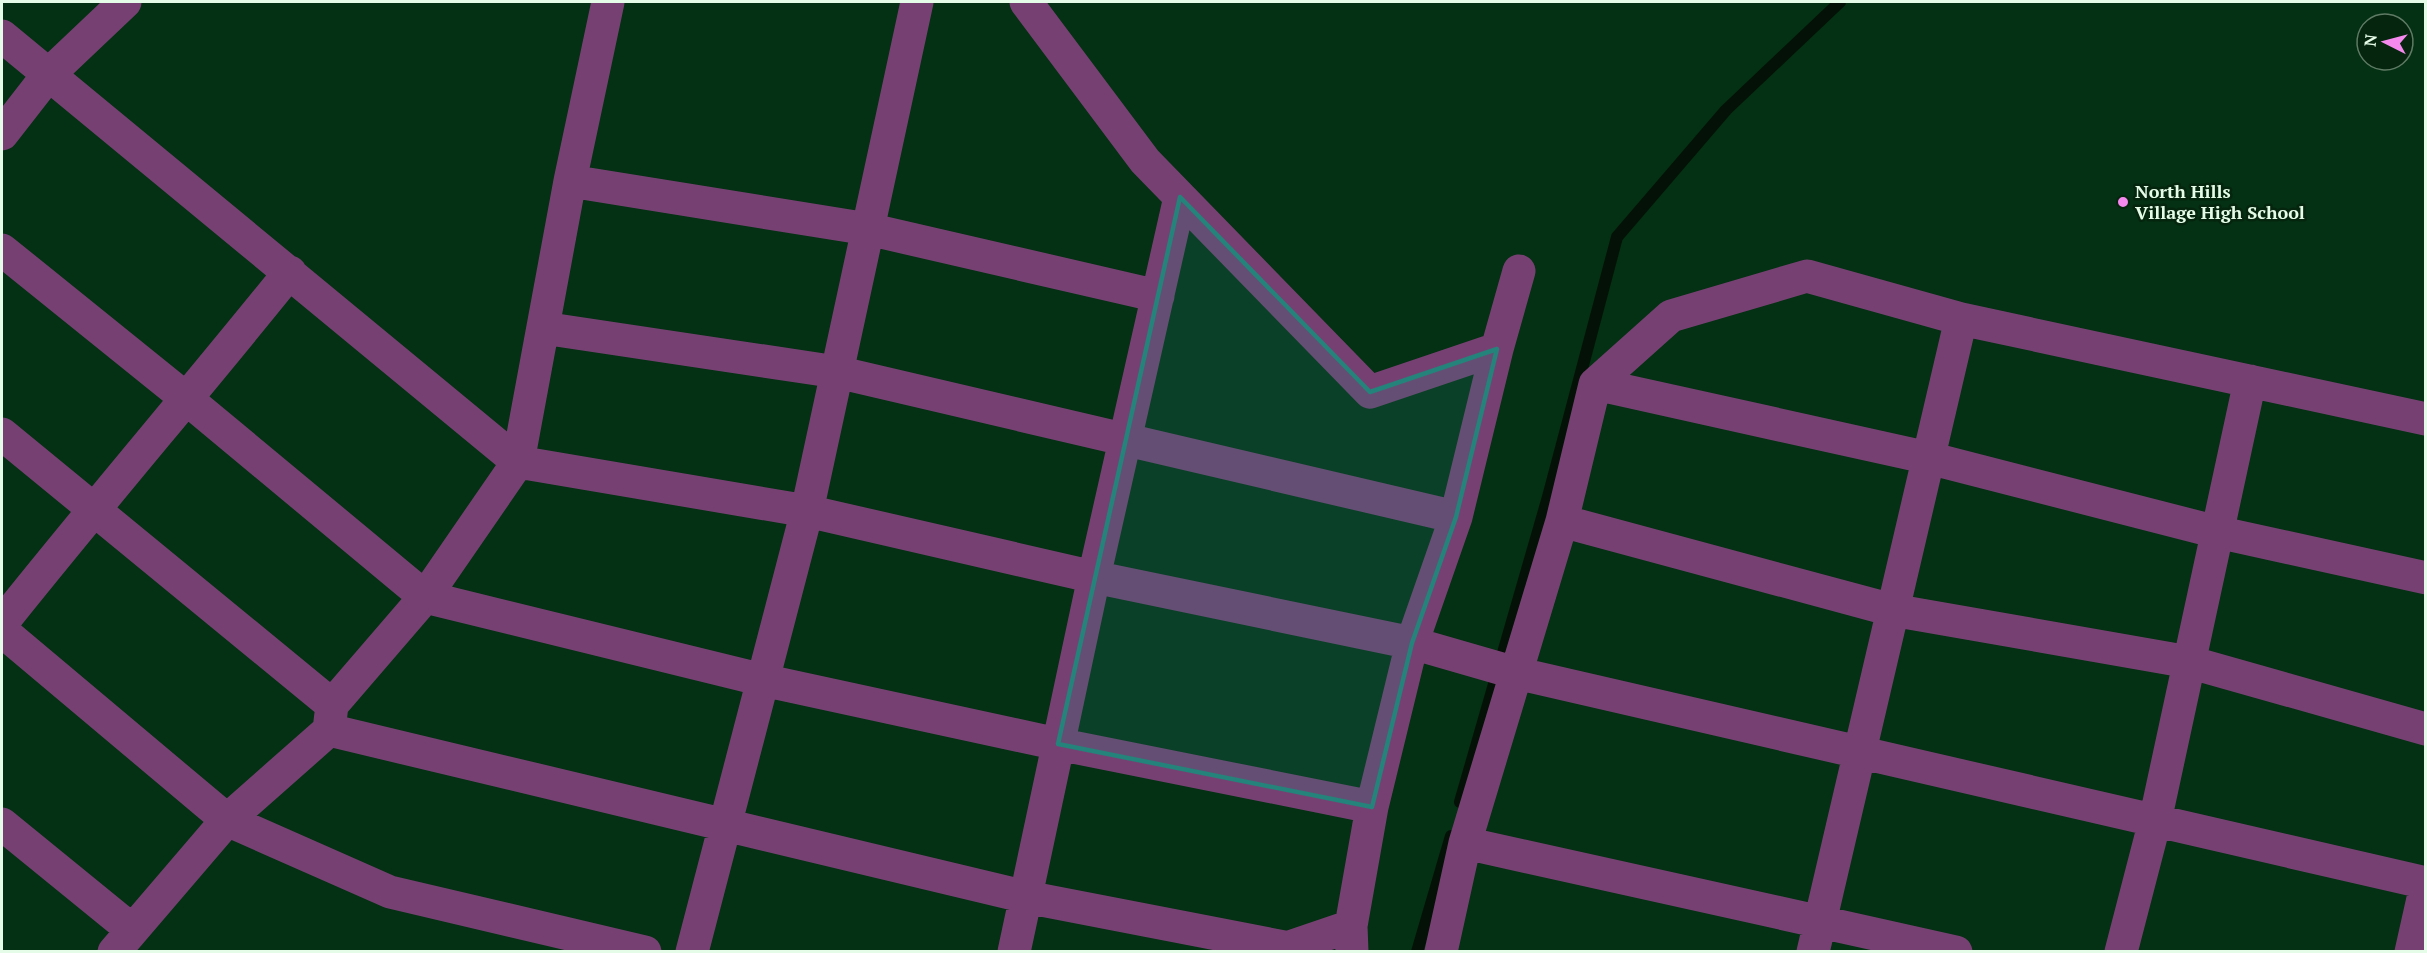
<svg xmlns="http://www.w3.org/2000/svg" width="2427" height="953" viewBox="0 0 2427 953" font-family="'PT Serif',serif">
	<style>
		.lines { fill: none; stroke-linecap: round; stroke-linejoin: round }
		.stream { stroke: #041106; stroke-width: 12 }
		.street { stroke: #764172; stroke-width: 33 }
		.marked { fill: #24837a; fill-opacity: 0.2; stroke: #24837a; stroke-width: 4.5; stroke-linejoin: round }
		.poi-dot { fill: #f689ee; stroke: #05250e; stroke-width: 2 }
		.labels { text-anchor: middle; stroke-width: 5; stroke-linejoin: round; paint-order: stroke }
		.poi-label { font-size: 18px; font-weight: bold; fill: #e5fce8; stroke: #05250e; text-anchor: start }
	</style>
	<rect width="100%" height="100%" fill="#043013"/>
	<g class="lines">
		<path class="stream" d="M1460,802L1548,497L1617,237L1726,110L1840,2
			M1417,952L1451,836"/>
		<path class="street" d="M1026,2L1145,161L1370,392L1497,349
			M2,36L518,462L807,511L1094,577L1412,643L1516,673L2426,883
			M2,134L48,75L125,2
			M570,181L868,229L1158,296
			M2,250L188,400L425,597L763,680L1058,744L1372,807
			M543,328L837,372L1456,517
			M1595,384L1929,458L2217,532L2426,578
			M2,434L332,705
			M1562,521L1892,610L2189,662L2426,729
			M2,623C96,505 195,390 290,272
			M2,631L227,820L390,892L645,952
			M329,730L1026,897L1284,947
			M2,824L132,930
			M1465,843L1956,952
			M114,952L227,820L329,730L332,705L425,597L518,462L570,181L608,2
			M692,952L807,511L917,2
			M1014,952L1094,577L1180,197
			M1275,952L1351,926
			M1352,952L1351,926L1372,807L1412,643L1456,517L1497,349L1519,271
			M1441,952L1465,843L1562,521L1595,384L1671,316L1807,276L1961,319L2426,419
			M1813,952L1961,319
			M2121,952L2155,821L2250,381
			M2411,952L2426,885"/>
	</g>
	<path class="marked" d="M1180,197L1370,392L1497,349L1456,517L1412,643L1372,807L1058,744Z"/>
	<circle class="poi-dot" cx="2123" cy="202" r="6"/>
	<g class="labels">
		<g class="poi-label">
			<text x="2135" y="198">North Hills<tspan x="2135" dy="21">Village High School</tspan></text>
		</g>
	</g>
	<rect width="2427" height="953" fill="none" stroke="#e5fce8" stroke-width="6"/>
	<g transform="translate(2385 42) rotate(276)"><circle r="28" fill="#05250e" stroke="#5f7b65" stroke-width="1.5"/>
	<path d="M0-4.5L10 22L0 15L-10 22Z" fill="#f689ee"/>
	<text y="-9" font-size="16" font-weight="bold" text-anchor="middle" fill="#e5fce8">N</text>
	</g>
</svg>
